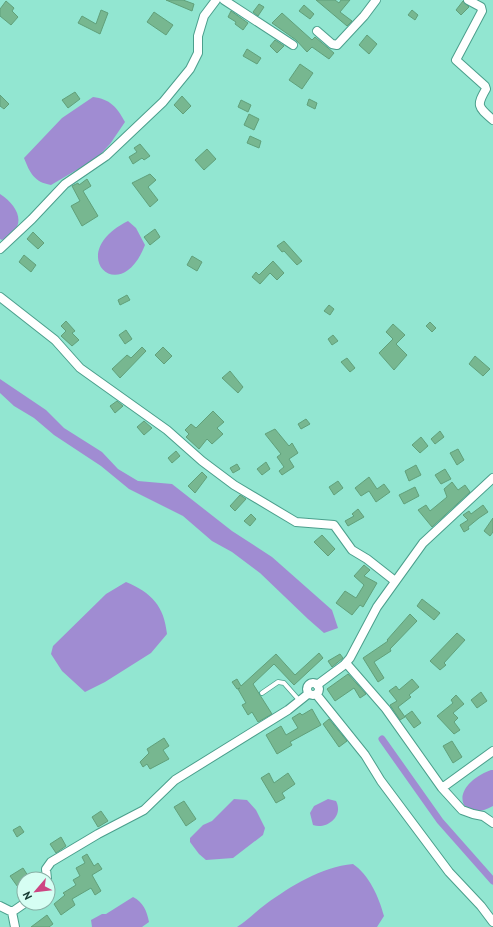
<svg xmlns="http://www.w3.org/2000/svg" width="493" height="927" viewBox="0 0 493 927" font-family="'PT Sans',sans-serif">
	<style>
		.water { fill: #a08cd2 }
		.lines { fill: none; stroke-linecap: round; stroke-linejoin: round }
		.canal { stroke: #a08cd2; stroke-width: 7 }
		.building { fill: #77b790; stroke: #60a07a }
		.service-casing { stroke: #4b9f8c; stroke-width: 5.5 }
		.minor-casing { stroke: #4b9f8c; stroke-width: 10 }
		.service { stroke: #fff; stroke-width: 4 }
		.minor { stroke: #fff; stroke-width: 8 }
	</style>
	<rect width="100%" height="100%" fill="#92e6d1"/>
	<path class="water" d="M93,97C110,99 117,107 125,122L110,144L97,158L51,185C34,182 30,173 24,158L62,118Z
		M0,194C20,207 28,228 2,240L0,239Z
		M128,221L136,228L145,245C120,310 63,253 128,221Z
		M0,379L46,410L64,428L102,452L118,469L138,481L172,484L232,531L272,557L332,610L338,628L324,633L308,619L260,573L232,552L212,541L183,516L129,489L101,466L54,435L34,418L14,406L0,393Z
		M126,582C152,593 164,606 167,634L151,653L105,682L85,692L62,671L51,654L53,646L106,594Z
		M491,770H493V806C460,825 446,787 491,770Z
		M234,799L247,800L256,810L265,828L263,835L233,858L206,860L199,854L190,842V838L203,825L212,821Z
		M328,799L336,801C344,816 327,830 313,825L310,813L314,806Z
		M353,864C369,875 379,897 384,916L377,927H237C248,920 256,911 266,904C291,886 321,867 353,864Z
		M133,897C143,902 147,911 149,922L142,927H92L91,920L102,914H106Z"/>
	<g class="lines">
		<path class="canal" d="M382,739L440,821L493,881"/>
	</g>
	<path class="building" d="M166,0H183L194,4L192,11Z
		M316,0H335L339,3L341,0H350L340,12L352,21L347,26Z
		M6,1L14,8L12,11L18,17L11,25L0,16V9Z
		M463,1L469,7L461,15L456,10Z
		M259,4L264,7L258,16L253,12Z
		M304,5L314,14L310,19L299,11Z
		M101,10L108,13L100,34L78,23L82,16L96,24Z
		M412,10L418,15L415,20L408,15Z
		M231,11L248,23L243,30L235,24L236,22L228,17Z
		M154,12L173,25L166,35L147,22Z
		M282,13L312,40L315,37L334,53L329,59L312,47L307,52L296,40L272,23Z
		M367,35L377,44L369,54L359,45Z
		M275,40L284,46L277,53L270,46Z
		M247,49L261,58L257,64L243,56Z
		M300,64L313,73L302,89L289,80Z
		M75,92L80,99L68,108L62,100Z
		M0,95L9,104L4,109L0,106Z
		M182,96L191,106L183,114L174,105Z
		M309,99L317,103L315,109L307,105Z
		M241,100L251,105L248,112L238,107Z
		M249,114L259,119L254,130L244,125Z
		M250,136L261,141L259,148L247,143Z
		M140,144L150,156L144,160L142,158L133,164L129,157L137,152L134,148Z
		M207,149L216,159L204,170L195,160Z
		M150,174L156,180L148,187L158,200L150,207L132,183Z
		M87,179L91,186L83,191L98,216L82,226L71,206L80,201L72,186L78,183L79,185Z
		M155,229L160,237L150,245L144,237Z
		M33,232L44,243L38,249L27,239Z
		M284,241L302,261L297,265L284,251L282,252L277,246Z
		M24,255L36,265L31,272L19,262Z
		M192,256L202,262L197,271L187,265Z
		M273,261L284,273L277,280L270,273L260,284L252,277L256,272L259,275Z
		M127,295L130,300L120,305L118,300Z
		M329,305L334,309L330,315L324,311Z
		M66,321L75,331L72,333L79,340L72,346L61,336L66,331L61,326Z
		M430,322L436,328L432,332L426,326Z
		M393,324L405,335L396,344L407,355L394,370L379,353L393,339L386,332Z
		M126,330L132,339L125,344L119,335Z
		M333,335L338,341L332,345L328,339Z
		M142,347L146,351L120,378L112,369L127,355L131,358Z
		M163,347L172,356L164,364L155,355Z
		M475,356L490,369L483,376L469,364Z
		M347,358L355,368L350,372L341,362Z
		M230,371L243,387L238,393L222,378Z
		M117,401L123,406L115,413L110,406Z
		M213,411L224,422L217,428L223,434L212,444L207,439L199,449L186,437L189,434L185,430L191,424L196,428Z
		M306,419L310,424L301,429L298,424Z
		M144,421L152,428L144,435L137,427Z
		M275,429L289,446L292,443L298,453L289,459L294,467L282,475L279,471L284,467L277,457L281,454L265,434Z
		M440,431L444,437L435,444L431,439Z
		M421,437L428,446L420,453L412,445Z
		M458,449L464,460L457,465L450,453Z
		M176,451L180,456L172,463L168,458Z
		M266,462L270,469L262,475L257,469Z
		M237,464L240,469L233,473L230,468Z
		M416,465L421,475L409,481L405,471Z
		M445,469L451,479L441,484L435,475Z
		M202,472L207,477L195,493L188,486Z
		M369,477L377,489L384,484L390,492L376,502L369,491L361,496L355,488Z
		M338,481L343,488L334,495L329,487Z
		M452,482L458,490L465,485L470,492L432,527L418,510L426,505L430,511L447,497L444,489Z
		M415,487L419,496L404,504L399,495Z
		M240,495L246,499L235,511L230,506Z
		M483,505L488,512L479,518L468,527L469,529L464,532L460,525L468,520L463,515L469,511L471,514Z
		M358,509L364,517L348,526L345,521L354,516L352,514Z
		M251,514L256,519L250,526L244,521Z
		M493,518V532L490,536L484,531Z
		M322,535L335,549L328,556L314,542Z
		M364,565L370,570L364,576L377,583L363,607L360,605L352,615L336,603L345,591L356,598L364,585L354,576Z
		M422,599L440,613L434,620L417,606Z
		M410,614L417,621L390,649L391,651L374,662L384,678L378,682L363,658L388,641L387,640Z
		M457,633L465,640L444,663L446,665L440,670L430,661Z
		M319,653L323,658L294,685L274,664L253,684L272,714L258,722L252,712L248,715L242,705L246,703L238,689L240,688L237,689L232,682L237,679L241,686L276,654L295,675Z
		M340,654L343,658L332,667L328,661Z
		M348,674L366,694L360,698L354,688L335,701L327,689Z
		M412,679L419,687L409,695L411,697L398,707L405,717L400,720L390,705L397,701L389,691L396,686L399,690Z
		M481,692L487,701L477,708L471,700Z
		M456,695L464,704L453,713L458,718L454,722L460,730L454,734L437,716L453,703L451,700Z
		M312,709L321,725L290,742L292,745L277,754L266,735L281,726L286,735L298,728L292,718L300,713L302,715Z
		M412,711L421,723L414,728L405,716Z
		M329,719L347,741L339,747L323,724Z
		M164,738L169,746L163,750L169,759L150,769L147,764L143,767L140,762L149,753L147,749Z
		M452,741L462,757L453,763L443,746Z
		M269,773L274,783L288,773L295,784L282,793L285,798L276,803L261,778Z
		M184,801L196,819L186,826L174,807Z
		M101,811L108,821L98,827L92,817Z
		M20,826L24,832L17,837L13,830Z
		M61,837L66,846L56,853L50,844Z
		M87,854L94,866L98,863L102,869L92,875L101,891L95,895L91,888L72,899L75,905L61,915L54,904L65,895L63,893L76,885L73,880L80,876L76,868L85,863L82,857Z
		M23,868L30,879H24V888L20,890L10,876Z
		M47,915L53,924L49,927H31Z"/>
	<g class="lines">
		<defs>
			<path id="service" d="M262,693L278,682L284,683L299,700"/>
			<path id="minor" d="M224,0L293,45
				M468,0L481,7L482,11L456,60L485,86L486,89C476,106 478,107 493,120
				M317,31L332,44L337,45L364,16L376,0
				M0,249L32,219L65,184L106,156L163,102L190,69L198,53V36L204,16L216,0
				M0,297L55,340L80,368L167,430L202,461L234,485L296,522L334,525L352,550L367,559L395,581
				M346,663L386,709L442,788L462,810L473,814L483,816L493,823
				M307 689a6 6 0 1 1 12 0a6 6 0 1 1-12 0Z
				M317,685L344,665L350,658L377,607L423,543L493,478
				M316,694L365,755L381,781L449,872L481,906L493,922
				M442,788L493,751
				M47,879L46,869L51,862L98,834L144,810L175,780L288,710L308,694
				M0,906L12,912L15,927
				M12,912L25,903"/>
		</defs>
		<use href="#service" class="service-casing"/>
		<use href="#minor" class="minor-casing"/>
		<use href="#service" class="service"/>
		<use href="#minor" class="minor"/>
	</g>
	<g transform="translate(36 891) rotate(242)"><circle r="19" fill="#d6fef3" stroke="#88afa5"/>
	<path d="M0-3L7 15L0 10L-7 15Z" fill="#cd4582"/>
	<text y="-6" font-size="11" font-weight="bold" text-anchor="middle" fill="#143830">N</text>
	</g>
</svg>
